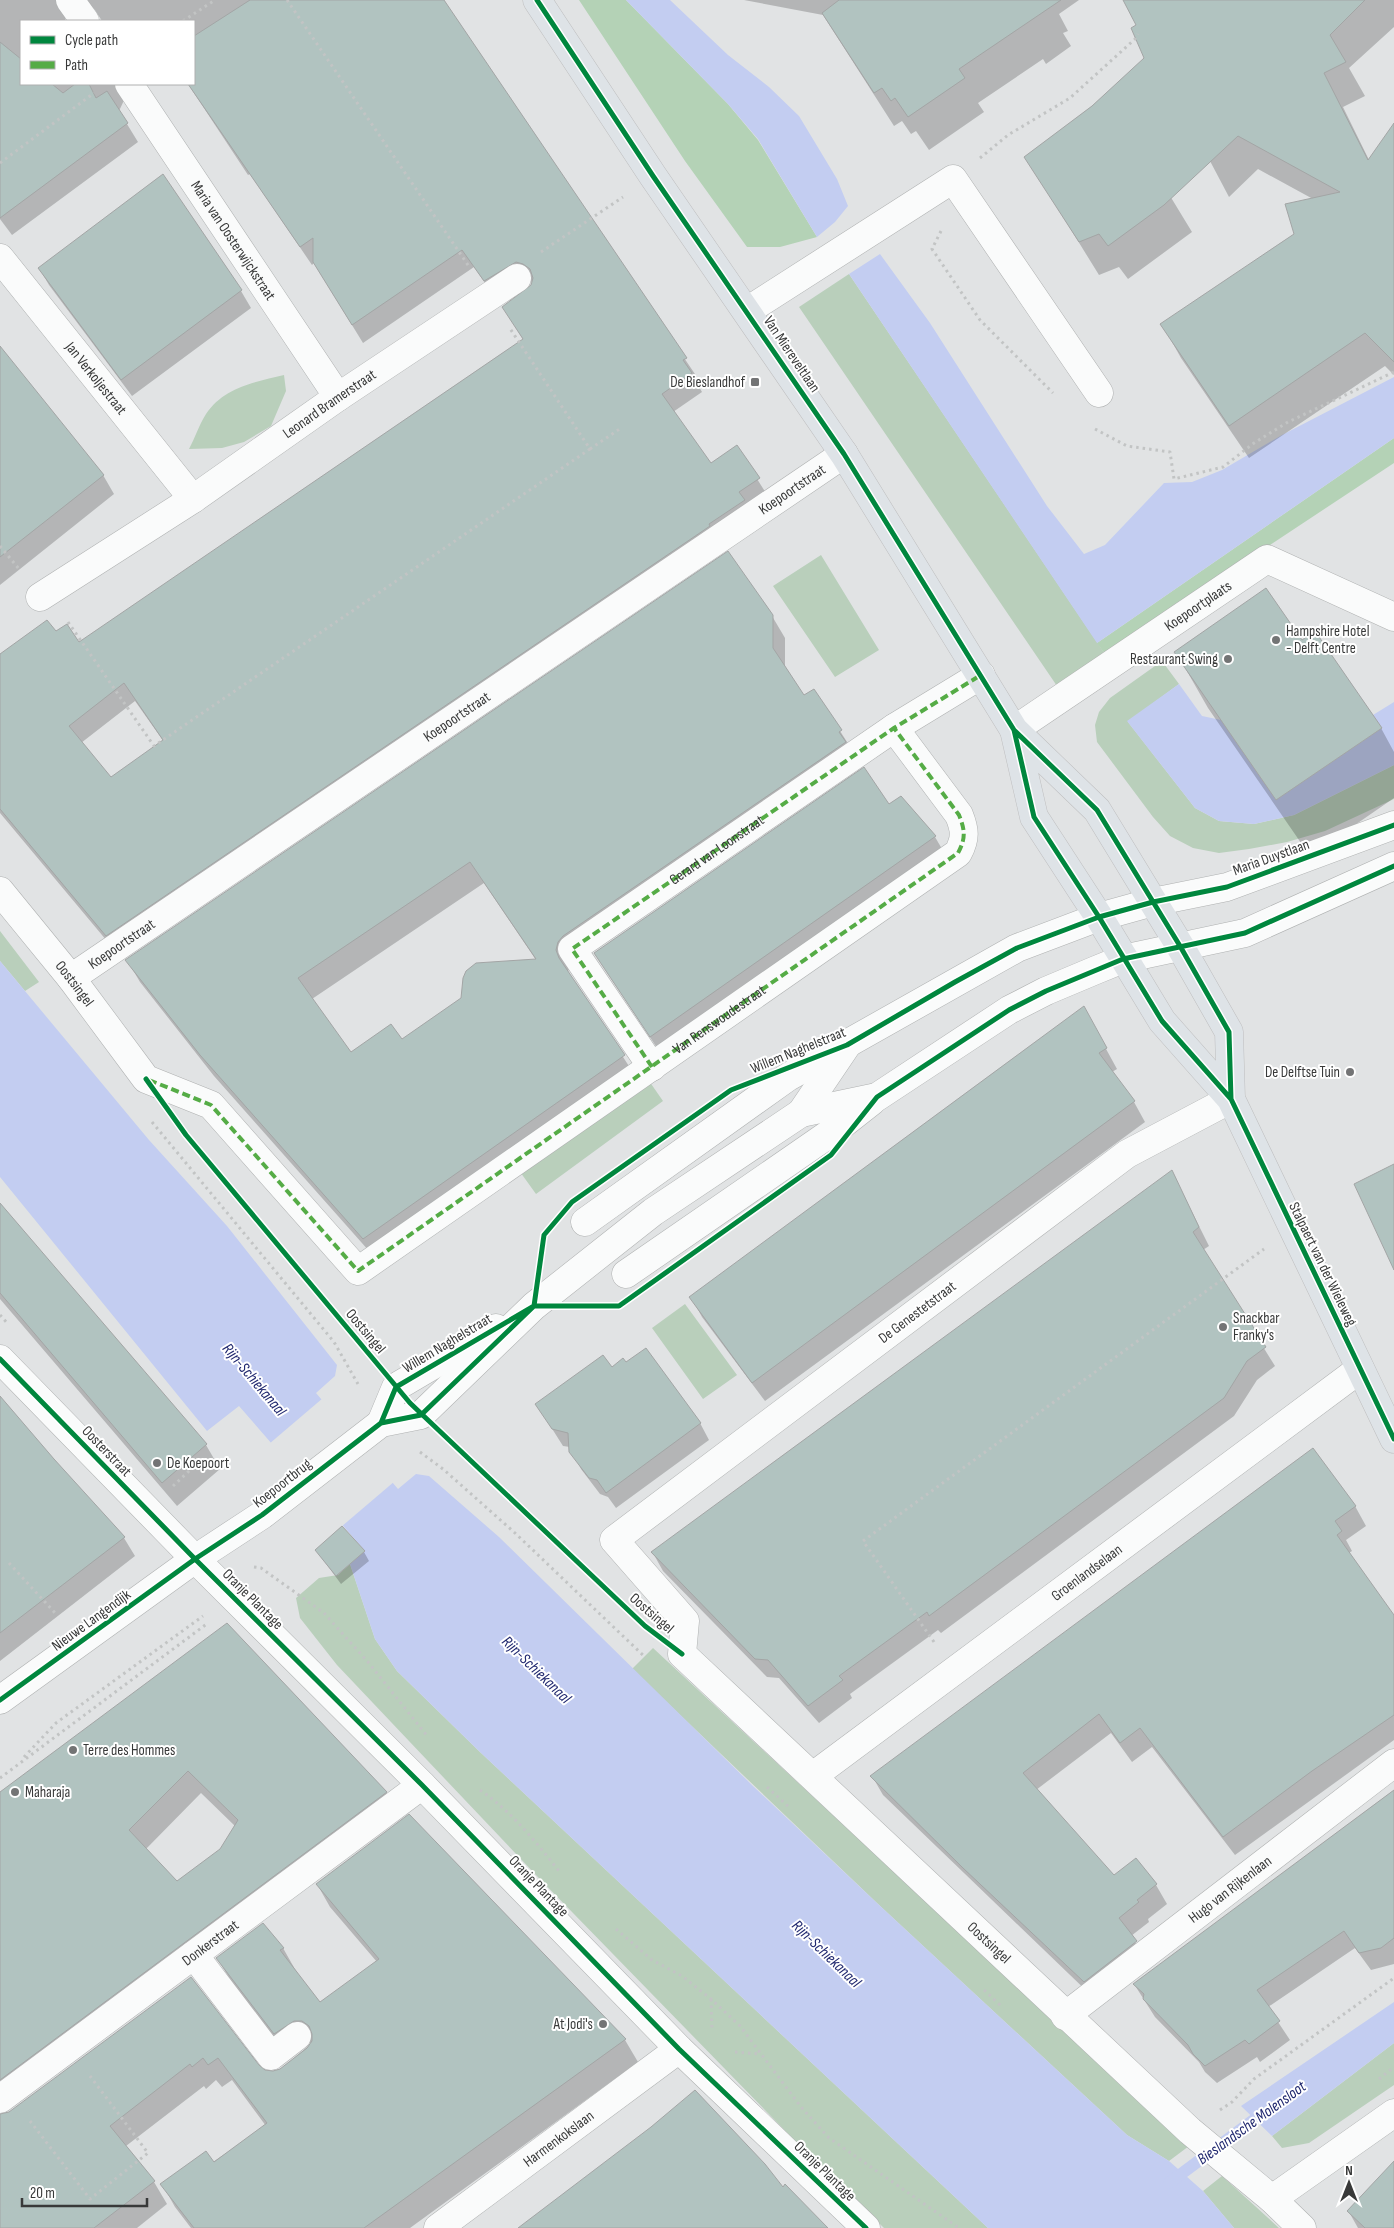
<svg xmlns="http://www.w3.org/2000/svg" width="1394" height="2228" viewBox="0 0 1394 2228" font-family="'Sofia Sans Condensed',sans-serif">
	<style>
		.green { fill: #b9cfbb }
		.forest { fill: #b4d2b6 }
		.water { fill: #c3cdf1 }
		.pier { fill: #e1e3e4 }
		.shadow { fill: #0003; fill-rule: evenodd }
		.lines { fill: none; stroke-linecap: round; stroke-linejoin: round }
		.stream { stroke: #c3cdf1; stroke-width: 12 }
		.building { fill: #b1c3c0; stroke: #a3a5a5; fill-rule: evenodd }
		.minor-casing { stroke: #afb1b1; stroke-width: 29 }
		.major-casing { stroke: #bebebf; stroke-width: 29 }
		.path { stroke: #c2c4c4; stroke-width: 3; stroke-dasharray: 2.5 4; stroke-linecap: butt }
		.minor { stroke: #fafbfb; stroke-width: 28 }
		.major { stroke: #dee3e7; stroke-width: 28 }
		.quiet { stroke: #55ac46; stroke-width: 4; stroke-dasharray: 8 4; stroke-linecap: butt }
		.cycleway-casing { stroke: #fff; stroke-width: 8 }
		.cycleway { stroke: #00873e; stroke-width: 5 }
		.poi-dot { fill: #737475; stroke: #fff; stroke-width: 2 }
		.labels { text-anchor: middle; stroke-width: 4; stroke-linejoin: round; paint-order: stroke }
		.street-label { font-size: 15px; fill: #383939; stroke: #fff }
		.poi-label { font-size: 15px; fill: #383939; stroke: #fff; text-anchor: start }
		.water-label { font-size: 16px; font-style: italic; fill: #20286f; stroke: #fff }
	</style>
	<rect width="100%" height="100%" fill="#e1e3e4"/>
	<path class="green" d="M849,274L1105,654L1057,686L799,307Z
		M284,375L286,391L271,426L244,442L222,448L189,449C195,438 199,425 206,414C224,387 255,382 284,375Z
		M821,555L879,650L835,677L773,586Z
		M1162,661L1179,684L1128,722L1195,808L1219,821L1254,824L1294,815L1394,765V799L1325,831L1287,842L1249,849L1219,853L1193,848L1170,836L1153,817L1097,742L1095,725L1099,712L1110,698Z
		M0,931L39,982L25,991L0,961Z
		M647,1078L663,1101L536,1194L518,1169Z
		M685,1304L737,1375L703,1399L652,1328Z
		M350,1564L375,1639L397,1671L480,1752L988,2228H884L801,2147L535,1874L337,1665L300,1618L296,1598L319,1578L338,1575Z
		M653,1648L1189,2146L1169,2161L1127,2135L878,1904L632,1669Z
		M1394,2043V2085L1309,2143L1282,2148L1272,2136Z
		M1222,2176L1279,2228H1234L1203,2191Z"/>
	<path class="forest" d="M579,0H626L728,104L758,140L817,237L780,247H747L685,161Z
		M1394,438V463L1105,654L1097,643Z"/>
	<path class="water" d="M626,0H670L728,55L769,87L799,116L837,179L848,206L835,222L817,237L758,139L728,104Z
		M880,254L930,323L1047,506L1084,554L1105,545L1164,483L1192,482L1222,470L1282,435L1394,377V438L1097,643L849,274Z
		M1179,684L1202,716L1221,720L1373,715L1394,702V765L1294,815L1254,824L1219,821L1195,808L1127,721Z
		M0,961L149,1140L227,1226L337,1365L335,1376L316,1393L398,1489L416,1474L429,1476L499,1537L754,1787L878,1904L1127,2135L1169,2161L1203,2191L1234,2228H988L480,1752L397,1671L375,1639L350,1564L364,1550L239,1406L207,1431L0,1177Z
		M1394,2002V2043L1272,2136L1241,2106Z"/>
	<path class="pier" d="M323,1398L395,1481L341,1527L269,1444Z"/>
	<path class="shadow" d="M0,0H442L697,377L694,378L702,392L673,412L711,465L737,447L769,498L117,953L0,813V655L56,633L79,644L524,340L503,307L532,286L533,282L527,281L496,299L474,267L363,343L314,263L312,265L250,174L248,175L188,84H194V21H102L95,10L89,4L66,13L65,21H21V84H136L126,96L119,111L138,142L12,235L0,219ZM135,701L164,742L111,779L81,743Z
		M744,0H1079L1059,14L1068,31L1063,33L1071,46L1046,64L1043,59L978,103L984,112L929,150L916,131L911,134L902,121L894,126L823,15Z
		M1125,0H1394V27L1349,68L1365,96L1343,107L1369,160L1394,145V375L1385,366L1249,458L1181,358L1162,324L1295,235L1313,199L1258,169L1229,197Z
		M1108,94L1192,232L1128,279L1119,267L1099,275L1026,157Z
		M39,268L241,291L251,308L132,396L49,285Z
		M0,348L103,475L114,494L0,585Z
		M772,616L785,638V668L804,697L814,690L854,753L570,964L568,972L636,1077L377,1260L214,1076L140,982L127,960ZM484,883L536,960L401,1040L351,1054L312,999Z
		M1176,652L1381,728L1394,752V798L1310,856L1208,708Z
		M901,797L935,837L945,854L661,1054L595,953L889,805Z
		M1094,1027L1117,1069L1112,1072L1134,1102L1145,1122L765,1401L702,1317L691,1297Z
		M1172,1172L1209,1246L1203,1250L1275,1366L1257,1380L1234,1416L941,1633L938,1630L850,1694L852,1698L819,1723L779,1678L767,1677L663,1571L653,1553Z
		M0,1205L206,1445L220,1469L177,1506L0,1299Z
		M611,1368L700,1423L709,1440L616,1508L608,1497L600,1494L581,1469L570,1447L563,1446L537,1405Z
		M0,1397L53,1460L124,1538L135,1556L0,1661Z
		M1355,1506L1366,1526L1346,1540L1352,1551L1349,1553L1394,1616V1740L1235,1855L1152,1747L1132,1762L1111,1733L1036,1790L1114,1876L1156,1885L1167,1904L1148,1919L1149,1922L1131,1936L1147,1961L1096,2000L883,1795L872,1776Z
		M342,1528L364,1552L369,1561L341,1584L316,1550Z
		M227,1624L386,1792L399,1815L0,2113V1794ZM201,1793L236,1827L221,1850L177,1882L146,1849Z
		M1394,1790V1964L1371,1970L1355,1948L1268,2007L1290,2040L1260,2062L1257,2057L1217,2083L1205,2072L1199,2062L1155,2017L1134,1984Z
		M409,1816L625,2040L638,2062L410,2228H191L175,2207L162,2184L213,2162L266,2126L232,2080L222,2087L216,2080L206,2089L204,2086L126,2146L154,2182L167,2204L137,2228H0V2116L10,2113L191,1978L258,2066L265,2072L274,2073L281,2069L312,2043H308L288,2056L231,1981L217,1958L283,1948L296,1971L319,2004L377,1962L330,1907L317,1884Z
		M1394,2163V2228H1358L1349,2212Z"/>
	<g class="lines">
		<path class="stream" d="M1169,2183L1267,2110"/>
	</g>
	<path class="building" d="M250,0H444L687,358L683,360L692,373L662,394L711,463L737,445L760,478L739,492L745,500L709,524L710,526L106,936L0,809V654L47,620L56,631L67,624L79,642L523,339L502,307L531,285L533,278L530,269L523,264L516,262L484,281L462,250L352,325L313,262V238L300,247L188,84H194V36ZM124,683L163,740L111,777L69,726Z
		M839,0H1061L959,69L965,78L908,117L895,98L891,101L882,88L874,93L822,13Z
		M1123,0H1365L1330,35L1346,62L1324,73L1368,160L1394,123V362L1365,333L1229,426L1160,324L1294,234L1285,204L1340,192L1238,136L1164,205L1108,246L1099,234L1079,242L1024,157L1092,106L1144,58L1131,28L1136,25Z
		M0,42L21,59V84H52L63,93L75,84H89L96,98L107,91L128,123L0,218Z
		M163,174L242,290L121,380L38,268Z
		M0,346L104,475L0,557Z
		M728,551L773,615V648L779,657L804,695L814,689L842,730L839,732L846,742L563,936L558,942L556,950L559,958L625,1055L363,1239L200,1055L125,960ZM470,862L536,959L476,963L466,971L463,978L461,998L402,1039L391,1024L351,1052L298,978Z
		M1266,588L1302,640L1315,631L1382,728L1276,800L1174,652Z
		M864,767L889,804L901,796L936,836L650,1037L594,953Z
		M1084,1006L1107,1048L1099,1053L1135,1101L752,1383L689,1297Z
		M1394,1164V1270L1354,1184Z
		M1172,1170L1199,1227L1193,1232L1266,1347L1247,1361L1224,1398L929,1616L927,1612L839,1676L843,1680L808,1706L768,1660L755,1659L651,1552Z
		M0,1203L207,1444L162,1483L0,1293Z
		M646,1348L701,1423L606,1493L597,1480L589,1478L569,1452L568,1433L552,1429L535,1404L603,1355L612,1367L623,1358L626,1362Z
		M0,1396L54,1459L125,1537L0,1633Z
		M1313,1448L1356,1506L1335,1521L1342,1531L1337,1535L1394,1615V1715L1312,1771L1223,1837L1140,1728L1120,1743L1099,1714L1023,1773L1114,1875L1136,1858L1157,1884L1137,1900L1139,1902L1119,1918L1137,1941L1084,1982L963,1868L870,1776Z
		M342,1526L365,1551L336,1576L315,1550Z
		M227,1623L387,1792L0,2080V1792ZM188,1771L238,1820L220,1849L177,1881L129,1830Z
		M1394,1790V1938L1381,1948L1359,1953L1344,1931L1257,1990L1280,2021L1249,2044L1245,2040L1205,2066L1193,2054L1188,2045L1143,1999L1144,1994L1133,1984Z
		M409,1814L626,2039L364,2228H194L160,2184L206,2151L214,2162L267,2123L218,2058L208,2065L203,2058L192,2067L190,2064L110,2126L155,2181L94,2228H0V2114L9,2112L191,1977L259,2065L265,2070L273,2071L280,2069L307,2048L312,2041V2034L309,2026L302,2021H294L274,2034L216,1958L263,1923L284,1948L280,1950L320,2002L379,1959L316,1884Z
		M695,2090L765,2164L783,2187L785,2184L828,2228H518L651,2127Z
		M1394,2161V2228H1365L1347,2211Z"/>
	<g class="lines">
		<defs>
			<g id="minor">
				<path d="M70,0L85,21"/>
				<path id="s1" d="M129,84L338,397"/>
				<path id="s2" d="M0,258L193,499"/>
				<path d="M747,311L953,179L1099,393"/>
				<path id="s3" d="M40,597L193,499L338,397L517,278"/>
				<path id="s4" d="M1014,730L1267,559L1394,617"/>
				<path id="s5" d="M0,891L71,978L146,1079L211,1105L358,1271L958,853C966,838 965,830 959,815L894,728"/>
				<path id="s6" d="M71,978L844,454"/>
				<path d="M652,1067L572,949L894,728L981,675"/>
				<path id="s7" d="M1231,1099L1127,1154L614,1540L685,1621L682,1654L1190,2131L1272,2199L1302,2228"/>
				<path d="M801,1113L877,1097L1009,1010L1046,991L1096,970L1123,959L1245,933L1394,866"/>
				<path d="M585,1222L788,1077L1017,948L1099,917L1153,902L1227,887L1394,825"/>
				<path d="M626,1274L839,1127L872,1101"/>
				<path d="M0,1359L195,1559L422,1785L679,2049L866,2228"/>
				<path d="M381,1423L396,1387L496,1328"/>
				<path d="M0,1700L195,1559L262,1515L381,1423L421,1415L534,1306L653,1212L801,1113L847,1045"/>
				<path id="s8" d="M813,1776L1360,1369"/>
				<path d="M194,1955L271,2056L297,2036"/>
				<path id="s9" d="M1065,2016L1394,1763"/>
				<path id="s10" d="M0,2099L422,1785"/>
				<path d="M1272,2199L1394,2113"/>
				<path id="s11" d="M438,2228L679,2049"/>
			</g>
			<path id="major" d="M537,0L653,176L844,454L1014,730L1097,810L1180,946L1229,1032L1231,1099
				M1014,730L1034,817L1099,917L1162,1021L1231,1099L1394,1439"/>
		</defs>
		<use href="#minor" class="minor-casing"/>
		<use href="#major" class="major-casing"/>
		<path class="path" d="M287,0L470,268
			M183,21L215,0
			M980,158L1008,135L1070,98L1135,39L1138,34
			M0,163L94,93
			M941,231L932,249L980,320L1053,393
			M541,252L623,197
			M1095,429L1127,446L1170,452L1174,479L1223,467L1254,443L1288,422L1394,372
			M590,449L621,428
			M0,546L19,569
			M68,622L154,746L590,449L509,327
			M152,1122L334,1342L358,1384
			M0,1315L8,1324
			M420,1452L443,1469L515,1533L646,1658
			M173,1486L202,1459
			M9,1563L56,1614
			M254,1567L261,1568L324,1613L368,1662L428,1737
			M934,1642L863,1541L1264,1249
			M24,1757L56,1723L203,1616
			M0,1778L208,1623
			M767,1787L790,1808
			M480,1790C512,1812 535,1841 559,1871
			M616,1929L652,1960L682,1976L711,1999L740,2026L801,2107L829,2138L959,2228
			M984,1990L1001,2006
			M711,1999L712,2030
			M735,2052L761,2054
			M1379,2079L1394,2067
			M1220,2110L1232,2102L1254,2079L1394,1978
			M30,2121L90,2199L148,2153L90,2076"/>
		<use href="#minor" class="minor"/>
		<use href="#major" class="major"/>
		<g class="quiet">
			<path id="s12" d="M652,1067L572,949L894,728L981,675"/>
			<path d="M149,1080L211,1105L358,1271L958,853C966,838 965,830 959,815L894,728"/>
		</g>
		<defs>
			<path id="cycleway" d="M537,0L653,176L844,454L1014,730L1097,810L1180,946L1229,1032L1231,1099
				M1014,730L1034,817L1099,917L1162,1021L1231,1099L1394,1439
				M146,1079L186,1135L410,1403L645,1626L682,1654
				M0,1359L195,1559L422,1785L679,2049L866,2228
				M381,1423L396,1387L534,1306H619L831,1155L877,1097L1009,1010L1046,991L1123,959L1245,933L1394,866
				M0,1700L195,1559L262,1515L381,1423L421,1415L534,1306L544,1235L572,1202L731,1090L847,1045L955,982L1017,948L1099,917L1153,902L1227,887L1394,825"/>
		</defs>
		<use href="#cycleway" class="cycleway-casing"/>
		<use href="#cycleway" class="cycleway"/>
	</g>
	<g class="poi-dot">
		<rect x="750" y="377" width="10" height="10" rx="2.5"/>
		<circle cx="1276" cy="640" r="5"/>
		<circle cx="1228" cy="659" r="5"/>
		<circle cx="1350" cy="1072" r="5"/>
		<circle cx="1223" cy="1327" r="5"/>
		<circle cx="157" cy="1463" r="5"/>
		<circle cx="73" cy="1750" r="5"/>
		<circle cx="15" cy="1792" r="5"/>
		<circle cx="603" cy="2024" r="5"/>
	</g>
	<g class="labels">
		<g class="street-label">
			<text dy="5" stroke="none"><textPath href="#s1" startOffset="188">Maria van Oosterwijckstraat</textPath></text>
			<text transform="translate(792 354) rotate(56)" y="5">Van Miereveltlaan</text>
			<text dy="5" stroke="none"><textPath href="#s2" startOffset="154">Jan Verkoljestraat</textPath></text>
			<text dy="5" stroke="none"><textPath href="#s3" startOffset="348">Leonard Bramerstraat</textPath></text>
			<text dy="5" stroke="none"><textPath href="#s6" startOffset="871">Koepoortstraat</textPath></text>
			<text dy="5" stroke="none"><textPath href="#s4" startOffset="222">Koepoortplaats</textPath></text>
			<text dy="5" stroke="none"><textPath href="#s6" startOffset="466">Koepoortstraat</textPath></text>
			<text dy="5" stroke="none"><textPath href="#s12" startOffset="318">Gerard van Loonstraat</textPath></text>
			<text transform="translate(1271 857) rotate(-20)" y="5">Maria Duystlaan</text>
			<text dy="5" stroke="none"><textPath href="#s6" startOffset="61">Koepoortstraat</textPath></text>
			<text dy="5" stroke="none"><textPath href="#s5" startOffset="119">Oostsingel</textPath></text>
			<text dy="5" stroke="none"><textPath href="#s5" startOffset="970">Van Renswoudestraat</textPath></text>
			<text transform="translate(798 1050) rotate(-22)" y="5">Willem Naghelstraat</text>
			<text transform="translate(1323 1264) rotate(64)" y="5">Stalpaert van der Wieleweg</text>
			<text transform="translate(917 1312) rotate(-37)" y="5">De Genestetstraat</text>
			<text transform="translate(366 1331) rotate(50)" y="5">Oostsingel</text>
			<text transform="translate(447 1343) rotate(-31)" y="5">Willem Naghelstraat</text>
			<text transform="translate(107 1451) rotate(46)" y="5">Oosterstraat</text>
			<text transform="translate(282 1483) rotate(-38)" y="5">Koepoortbrug</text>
			<text dy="5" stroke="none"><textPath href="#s8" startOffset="341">Groenlandselaan</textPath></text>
			<text transform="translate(253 1599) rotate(45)" y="5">Oranje Plantage</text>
			<text transform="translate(652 1613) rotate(41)" y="5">Oostsingel</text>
			<text transform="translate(91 1620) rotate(-36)" y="5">Nieuwe Langendijk</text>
			<text transform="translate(539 1886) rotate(46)" y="5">Oranje Plantage</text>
			<text dy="5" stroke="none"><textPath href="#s9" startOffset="208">Hugo van Rijkenlaan</textPath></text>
			<text dy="5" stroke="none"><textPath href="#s10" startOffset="262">Donkerstraat</textPath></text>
			<text dy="5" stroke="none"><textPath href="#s7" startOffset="1322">Oostsingel</textPath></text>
			<text dy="5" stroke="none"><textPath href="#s11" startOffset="150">Harmenkokslaan</textPath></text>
			<text transform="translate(825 2171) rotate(44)" y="5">Oranje Plantage</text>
		</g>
		<g class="poi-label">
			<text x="745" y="387" text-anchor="end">De Bieslandhof</text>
			<text x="1286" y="636">Hampshire Hotel<tspan x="1286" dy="17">- Delft Centre</tspan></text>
			<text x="1218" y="664" text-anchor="end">Restaurant Swing</text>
			<text x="1340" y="1077" text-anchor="end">De Delftse Tuin</text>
			<text x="1233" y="1323">Snackbar<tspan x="1233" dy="17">Franky's</tspan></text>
			<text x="167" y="1468">De Koepoort</text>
			<text x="83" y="1755">Terre des Hommes</text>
			<text x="25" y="1797">Maharaja</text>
			<text x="593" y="2029" text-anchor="end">At Jodi's</text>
		</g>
		<g class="water-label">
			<text transform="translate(255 1379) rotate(50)" y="6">Rijn-Schiekanaal</text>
			<text transform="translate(537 1669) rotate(44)" y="6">Rijn-Schiekanaal</text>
			<text transform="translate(827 1953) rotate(44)" y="6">Rijn-Schiekanaal</text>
			<text transform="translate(1251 2122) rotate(-36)" y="6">Bieslandsche Molensloot</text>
		</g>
	</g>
	<rect x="20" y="20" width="175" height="65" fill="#ffffff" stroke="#afb0b0"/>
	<rect x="30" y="36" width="25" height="8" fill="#00873e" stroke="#afb0b0"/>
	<text x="65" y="45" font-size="15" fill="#383939">Cycle path</text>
	<rect x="30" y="61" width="25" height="8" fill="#55ac46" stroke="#afb0b0"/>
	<text x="65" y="70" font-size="15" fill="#383939">Path</text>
	<g transform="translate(1349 2183)" stroke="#ffffff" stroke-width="4" paint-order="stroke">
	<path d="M0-4L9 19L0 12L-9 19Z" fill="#383939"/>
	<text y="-8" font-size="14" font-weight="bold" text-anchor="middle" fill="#383939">N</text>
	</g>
	<path d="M22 2198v8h125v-8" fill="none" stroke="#383939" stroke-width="2.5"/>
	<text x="30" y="2198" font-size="15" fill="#383939" stroke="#ffffff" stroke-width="4" paint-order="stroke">20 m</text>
</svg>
